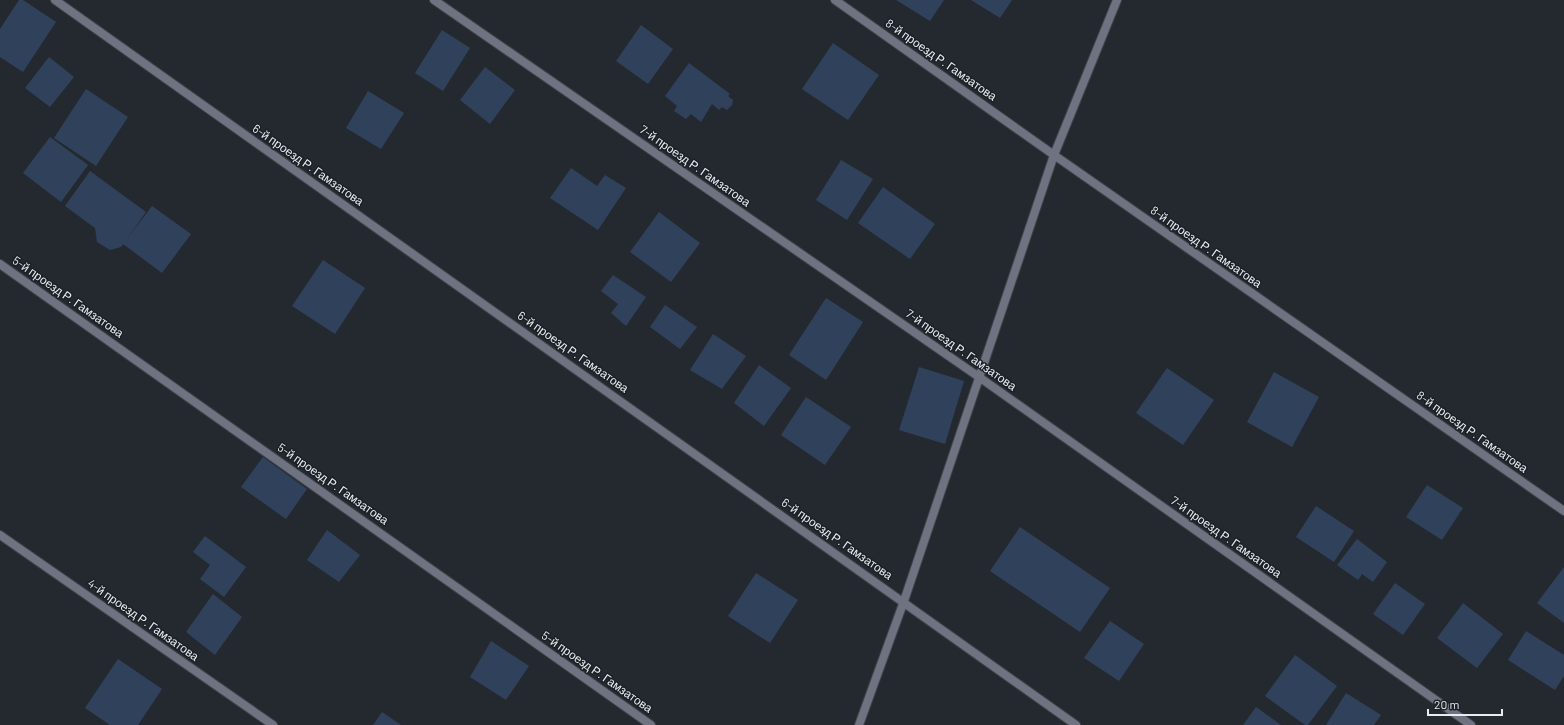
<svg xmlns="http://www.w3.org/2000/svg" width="1564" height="725" viewBox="0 0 1564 725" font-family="Barlow,sans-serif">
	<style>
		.building { fill: #30425b }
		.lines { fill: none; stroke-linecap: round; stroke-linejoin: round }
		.minor-casing { stroke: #3f444b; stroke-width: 10 }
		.minor { stroke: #6f7280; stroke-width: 8 }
		.labels { text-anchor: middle; stroke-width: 3; stroke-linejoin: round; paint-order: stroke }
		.street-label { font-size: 12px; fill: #e8ebf0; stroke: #1b2026 }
	</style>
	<rect width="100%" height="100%" fill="#242930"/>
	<path class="building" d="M19,0H23L56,22L23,72L0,57V29Z
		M896,0H944L930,21Z
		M971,0H1012L1000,18Z
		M641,25L673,49L648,84L616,61Z
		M442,30L470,48L443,91L415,73Z
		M833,43L879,75L848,120L802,89Z
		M49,57L74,77L50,107L25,88Z
		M689,63L730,94L728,96L733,100L732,105L727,110L722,107L719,110L712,104L701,122L691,114L686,119L674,111L677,106L665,96Z
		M485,67L515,90L490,124L460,100Z
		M86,89L128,117L96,166L54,138Z
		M368,91L404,113L381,149L346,128Z
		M50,137L88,165L61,202L23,173Z
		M841,160L873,179L847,220L816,200Z
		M571,168L597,186L605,175L626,188L598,230L550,198Z
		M90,171L146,212L121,247L110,250L97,242L95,228L65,206Z
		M883,187L935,224L910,259L858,223Z
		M152,206L191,234L162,273L123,244Z
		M659,212L700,243L671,282L630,252Z
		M323,260L365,288L335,334L292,306Z
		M613,275L646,297L626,326L611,313L618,304L601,291Z
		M826,298L863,322L826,380L789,355Z
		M665,305L697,327L680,349L650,327Z
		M713,334L746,356L722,389L690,370Z
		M759,365L791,388L764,426L734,403Z
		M919,367L964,381L945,444L899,430Z
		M1167,368L1214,400L1183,445L1136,413Z
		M1274,372L1319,397L1292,447L1247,422Z
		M806,397L851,427L825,465L781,435Z
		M263,457L307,489L286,519L241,487Z
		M1427,485L1463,508L1442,540L1406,517Z
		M1316,506L1354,531L1334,562L1296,537Z
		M1020,527L1110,588L1080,632L990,571Z
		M327,530L360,555L339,582L307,560Z
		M205,536L246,567L224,597L200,579L210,565L193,552Z
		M1357,539L1387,562L1373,582L1362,574L1358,580L1337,565Z
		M1564,567V623L1537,603Z
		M756,573L798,600L770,643L728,616Z
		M1395,583L1425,604L1403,635L1373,614Z
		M213,594L242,617L215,655L186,632Z
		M1463,603L1503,634L1477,668L1437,638Z
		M1110,621L1144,644L1119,681L1084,658Z
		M1526,631L1564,655V676L1555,690L1508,660Z
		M491,641L529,666L506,700L470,677Z
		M1295,655L1337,686L1308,725H1305L1265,696Z
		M118,659L162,689L138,725H110L85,708Z
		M1346,693L1381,715L1374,725H1326Z
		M1256,707L1281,725H1243Z
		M382,712L401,725H373Z"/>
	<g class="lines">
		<defs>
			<path id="minor" d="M55,0L1076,725
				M434,0L979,377L1471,725
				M835,0L1054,155L1564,511
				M0,264L651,725
				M0,535L273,725
				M859,725L904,601L1054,155L1117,0"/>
		</defs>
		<use href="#minor" class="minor-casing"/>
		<use href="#minor" class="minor"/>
	</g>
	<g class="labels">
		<g class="street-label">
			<text transform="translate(941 60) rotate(35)" y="4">8-й проезд Р. Гамзатова</text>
			<text transform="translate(308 165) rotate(35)" y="4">6-й проезд Р. Гамзатова</text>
			<text transform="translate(695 166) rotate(35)" y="4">7-й проезд Р. Гамзатова</text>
			<text transform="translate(1206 247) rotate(35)" y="4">8-й проезд Р. Гамзатова</text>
			<text transform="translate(68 297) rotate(35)" y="4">5-й проезд Р. Гамзатова</text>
			<text transform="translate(961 350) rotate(35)" y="4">7-й проезд Р. Гамзатова</text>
			<text transform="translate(573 352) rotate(35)" y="4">6-й проезд Р. Гамзатова</text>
			<text transform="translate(1472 432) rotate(35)" y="4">8-й проезд Р. Гамзатова</text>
			<text transform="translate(333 484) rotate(35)" y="4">5-й проезд Р. Гамзатова</text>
			<text transform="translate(1226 537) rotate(35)" y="4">7-й проезд Р. Гамзатова</text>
			<text transform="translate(837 539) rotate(35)" y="4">6-й проезд Р. Гамзатова</text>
			<text transform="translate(143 620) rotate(35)" y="4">4-й проезд Р. Гамзатова</text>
			<text transform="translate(597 672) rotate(35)" y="4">5-й проезд Р. Гамзатова</text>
		</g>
	</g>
	<path d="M1428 709v6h74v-6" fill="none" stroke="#e8ebf0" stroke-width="2"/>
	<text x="1434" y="709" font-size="12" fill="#e8ebf0" stroke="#1b2026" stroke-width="3" paint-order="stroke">20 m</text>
</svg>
